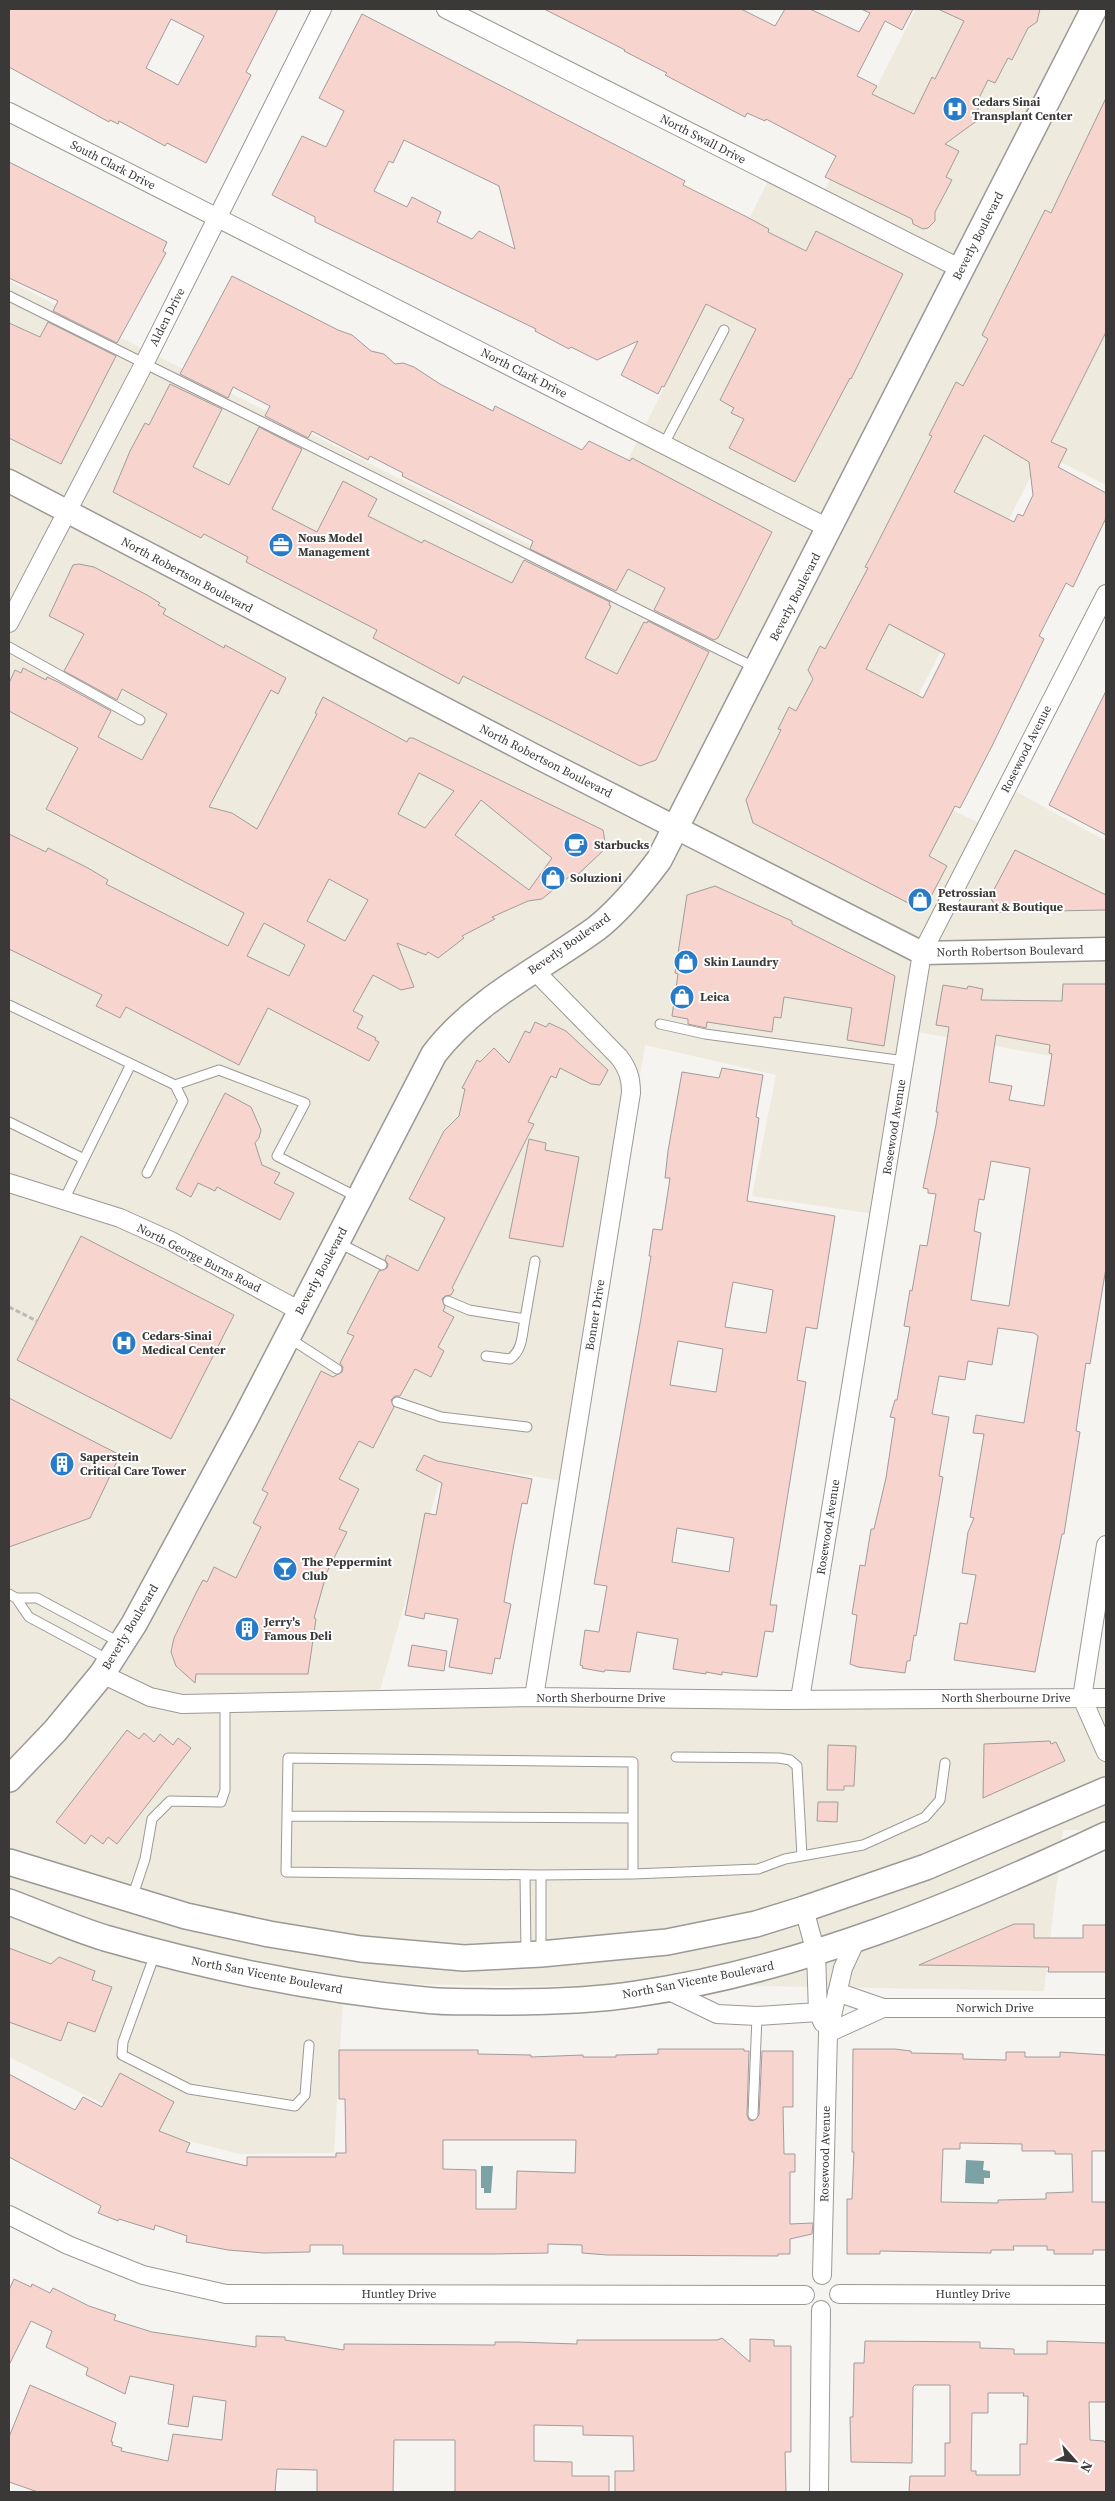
<svg xmlns="http://www.w3.org/2000/svg" width="1115" height="2501" viewBox="0 0 1115 2501" font-family="'Source Serif 4',serif">
	<style>
		.built { fill: #efeade }
		.water { fill: #7da2a5 }
		.building { fill: #f7d4ce; stroke: #a19c9b; fill-rule: evenodd }
		.lines { fill: none; stroke-linecap: round; stroke-linejoin: round }
		.service-casing { stroke: #9b9995; stroke-width: 11 }
		.minor-casing { stroke: #9b9995; stroke-width: 20 }
		.tertiary-casing { stroke: #9b9995; stroke-width: 25 }
		.secondary-casing { stroke: #9b9995; stroke-width: 28 }
		.path { stroke: #bcbab7; stroke-width: 3; stroke-dasharray: 5 2.5; stroke-linecap: butt }
		.service { stroke: #fff; stroke-width: 9 }
		.minor { stroke: #fff; stroke-width: 18 }
		.tertiary { stroke: #fff; stroke-width: 22 }
		.secondary { stroke: #fff; stroke-width: 25 }
		.labels { text-anchor: middle; stroke-width: 4; stroke-linejoin: round; paint-order: stroke }
		.poi-label { font-size: 12px; font-weight: bold; fill: #3a3938; stroke: #fff; text-anchor: start }
		.street-label { font-size: 12px; fill: #3a3938; stroke: #fff }
	</style>
	<rect width="100%" height="100%" fill="#f6f4f0"/>
	<path class="built" d="M916,9H1106V485L1043,453L878,773L989,828L1008,787L1106,841V1066L912,1031L874,1214L752,1196L776,1075L645,1045L574,1483L445,1462L376,1704L1106,1705V1830H1063L1044,1991L701,1985L527,1986L344,1983L334,2153L239,2154L163,2134L9,2057V281L574,567L776,165L823,193Z"/>
	<path class="water" d="M966,2160L984,2161L983,2170L990,2171V2178H984V2184L965,2183Z
		M481,2166H493L491,2193H484V2188H481Z"/>
	<path class="building" d="M9,9H278L246,72L251,75L206,163L167,143L165,146L119,121L118,124L110,120L109,122L9,67ZM171,19L204,36L178,85L146,68Z
		M544,9H741L775,26L785,9H810L859,32L870,13L861,9H913L902,30L885,21L857,76L877,86L872,94L914,114L932,77L935,79L964,21L938,9H1040L1037,22L1028,28L1012,60L1008,58L995,83L988,80L976,104L978,108V120L945,144L959,151L946,177L952,180L935,212V221L928,228L923,229L913,224L912,219L825,177L836,156L766,119L765,121L747,113L745,117L665,75L667,73L624,51L625,50Z
		M362,14L664,170L685,181L683,185L747,217L769,229L768,232L806,251L816,231L903,274L851,379L850,378L795,482L729,448L744,419L731,413L734,408L720,400L756,329L706,304L664,387L662,386L658,394L621,375L638,341L597,360L571,347L569,349L535,331L536,329L315,222V217L272,195L302,136L326,147L344,111L319,98ZM404,140L499,186L515,249L479,231L472,239L437,222L441,212L412,197L407,207L374,191L389,161L393,163Z
		M1106,98V332L1051,442L1067,449L1058,467L1106,493V518L1073,587L1066,583L1039,636L1044,639L992,746L960,808L955,806L929,856L947,866L928,902L922,906H914L753,823L746,800L781,730L778,729L789,707L796,711L813,679L808,670L820,646L825,649L868,568L865,567L871,556L930,440L932,436L929,435L956,382L963,386L988,339L982,335L1045,210L1051,213ZM984,435L1029,462L1033,495L1023,516L1018,514L1014,522L954,492ZM889,624L945,654L923,698L866,669Z
		M9,162L167,242L163,251L166,253L117,343L53,311L58,301L9,278Z
		M232,276L338,330L352,335L371,351L384,354L395,364L403,363L414,367L440,384L493,411L495,406L582,450L589,441L630,461L632,458L772,532L718,638L714,640L654,610L665,588L628,569L616,591L530,549L533,541L402,476L403,473L370,456L368,460L312,431L308,438L265,416L270,406L233,387L228,398L180,374Z
		M48,322L116,356L61,464L9,438V323L40,337Z
		M170,384L222,409L193,467L229,485L259,427L302,449L272,509L317,532L343,481L377,499L368,516L422,543L424,540L512,583L524,560L610,602L609,605L611,606L585,658L617,674L644,622L647,623L648,621L709,652L656,760L640,766L463,676L459,684L373,638L377,630L246,562L248,557L204,534L201,538L113,492L130,451L145,423L149,425Z
		M79,564L94,567L147,595L160,603L158,605L166,609L163,614L224,648L225,645L286,678L278,694L271,690L209,807L232,813L257,829L317,714L315,713L323,697L407,742L409,738H413L603,830L606,848L573,879L570,876L542,899L528,901L492,917L495,919L462,936L464,938L438,958L428,952L426,955L397,943L414,987L401,990L373,975L353,1011L363,1016L357,1028L376,1038L375,1040L379,1042L369,1061L268,1008L239,1065L126,1007L120,1018L96,1006L102,995L9,949V834L46,852L48,848L88,868L108,880L106,884L228,946L244,913L46,809L78,748L9,711V683L15,670L21,673L23,668L46,680L47,677L58,682L111,711L98,737L142,760L167,714L122,689L117,700L64,671L84,634L49,616L73,565ZM419,773L454,791L425,828L398,814ZM481,800L552,858L529,890L455,835ZM329,879L368,900L345,941L307,921ZM264,923L305,945L289,976L247,956Z
		M1106,691V835L1049,805Z
		M1015,850L1106,895V910L999,912L990,897Z
		M715,886L792,921V924L895,976L884,1046L847,1040L852,1008L784,997L781,1018L774,1017L772,1032L707,1022L706,1028L688,1024V1019L672,1016L678,974L675,973L687,895Z
		M1063,984H1106V1268L1090,1364L1086,1363L1078,1417L1076,1431L1080,1432L1064,1534H1062L1035,1672L954,1660L960,1623L967,1624L976,1575L962,1573L968,1532L974,1518L970,1517L984,1434L973,1433L976,1415L1024,1423L1038,1336L1034,1333L998,1328L992,1365L968,1361L965,1380L939,1376L932,1414L949,1417L939,1476L943,1477L916,1636L914,1635L910,1661H907L905,1673L858,1667L850,1664L857,1615L852,1614L860,1565L865,1566L871,1529H874L886,1478L895,1418L890,1417L895,1400H897L910,1327L904,1326L910,1290L912,1291L920,1245L927,1246L936,1194L928,1193V1189L923,1188L936,1125L938,1112H936L949,1027L936,1025L943,985L967,989L968,986L983,989L981,1000L1062,1001ZM996,1035L1050,1045L1049,1053L1052,1054L1044,1106L1009,1100L1012,1086L989,1082ZM991,1161L1030,1168L1009,1306L971,1300L981,1233L974,1231L979,1199L984,1200Z
		M535,1022L546,1027L549,1023L566,1031L608,1070L600,1085L591,1084L560,1068L556,1078L551,1076L528,1122L534,1124L452,1288L454,1290L451,1295L445,1296L442,1299L445,1307L443,1311L454,1317L438,1347L444,1351L431,1377L415,1369L400,1396H395L391,1400L394,1407L373,1448L359,1441L339,1479L359,1489L339,1529L347,1532L327,1572L314,1618L316,1619L308,1674H196L195,1683L176,1666L171,1652L174,1638L197,1591L203,1580L207,1582L214,1567L236,1578L261,1527L253,1523L268,1493L262,1490L321,1371L333,1377L342,1372L343,1367L340,1363L354,1336L347,1333L379,1271L387,1268L388,1264L385,1260L387,1255L418,1271L445,1218L409,1199L444,1131L459,1116L465,1089L462,1088L477,1060L480,1062L494,1048L509,1063L525,1031L530,1033Z
		M722,1068L763,1075L756,1117L759,1118L747,1201L835,1216L817,1329L806,1327L797,1380L806,1382L770,1605H777L773,1632L765,1631L757,1677L722,1672V1675L706,1672V1674L673,1669L678,1639L637,1632L630,1672L605,1670L604,1672L582,1668L583,1666L580,1665L585,1630L599,1632L607,1586L594,1584L641,1318L651,1256H649L653,1229L662,1230L670,1178H665L668,1151L682,1072L719,1078ZM733,1282L773,1290L766,1333L725,1327ZM678,1341L723,1349L716,1392L670,1385ZM677,1528L734,1538L729,1572L672,1562Z
		M225,1093L251,1107L261,1130L259,1138L255,1143L262,1165L280,1173L274,1183L294,1193L280,1220L217,1187L215,1191L198,1183L191,1197L176,1189Z
		M529,1139L546,1143L545,1150L579,1157L563,1247L509,1238Z
		M81,1236L234,1315L171,1439L17,1360Z
		M9,1398L120,1455L90,1518L9,1547Z
		M424,1455L437,1461L532,1479L527,1504L522,1503L513,1549L504,1602L511,1604L500,1659L495,1658L492,1674L449,1667L458,1619L425,1613L424,1619L405,1615L425,1513L436,1515L442,1483L416,1470Z
		M412,1645L447,1651L444,1671L408,1666Z
		M127,1730L139,1739L144,1733L154,1742L160,1734L173,1745L178,1738L191,1748L117,1844L108,1837L103,1844L91,1835L85,1844L56,1822Z
		M1050,1741L1051,1744L1056,1742L1065,1761L983,1798L984,1744Z
		M828,1745L856,1746L854,1786H844V1790H827Z
		M818,1802H838L837,1822L817,1821Z
		M1014,1924H1034V1938H1083V1925H1106V1972H1048L1049,1967L919,1965Z
		M9,1948L51,1964L59,1957L95,1971L92,1980L112,1987L95,2032L68,2022L61,2041L9,2022Z
		M658,2049H744V2051H749L747,2115L749,2120L753,2121L759,2115L762,2051H793V2107H783L784,2154H795V2172H790V2224L813,2223L812,2234L790,2239V2254H778V2256L607,2255L582,2253V2245L548,2244V2253L493,2254H343V2245H310V2252L264,2253L228,2250L186,2242L187,2236L155,2225L154,2230L119,2219L118,2221L98,2213L101,2206L9,2157V2074L75,2110L83,2097L102,2107L120,2073L174,2102L159,2131L190,2143L186,2152L247,2166V2157H336V2153H346L345,2099H339V2050H478V2054L531,2055V2057L583,2055V2057H616V2055L658,2054ZM443,2140H576L575,2173L517,2171L516,2209H476V2170L443,2169Z
		M853,2049H895L911,2051V2053L963,2054V2059L1006,2060V2052H1025V2057H1060V2052L1106,2055V2151H1092V2202H1106V2250H1093V2254H1054V2250H1047V2246H1013L1014,2250H991V2253L880,2251V2254H847V2199H852L854,2152H852ZM960,2143L1022,2144V2151H1055V2154H1072L1073,2192L1046,2193V2199L998,2200V2203L941,2202L943,2149H960Z
		M14,2279L31,2287L32,2284L50,2293L53,2288L89,2306L116,2315L114,2320L152,2332L256,2347V2336L285,2337V2340L344,2350V2344L495,2345V2342H517L577,2344V2340H717L722,2338L750,2362V2339L774,2340V2346H791V2452H785L786,2492H615V2471H634L633,2436L583,2435V2426L534,2425V2461L572,2462V2476H609V2492H455V2440H394L393,2492H317V2470L277,2469L275,2492H38L9,2482V2437L30,2385L116,2423L111,2442H113L112,2445L122,2448L121,2451L168,2461L173,2434L222,2440L226,2401L193,2396L188,2427L168,2424L174,2385L130,2376L125,2394L86,2375L88,2368L46,2347L52,2331L31,2321L9,2365V2290Z
		M865,2341L980,2342V2348L1014,2349V2354H1047V2341L1106,2343V2402H1089L1090,2440L1104,2441L1106,2444V2492H909L910,2476H945V2443H950V2385H915L913,2387L912,2463L851,2462L850,2417H853L854,2363H864ZM988,2393H1024L1023,2396H1028L1027,2444H1020V2475H976V2471H971L972,2413H988Z"/>
	<g class="lines">
		<defs>
			<path id="service" d="M9,296L756,668
				M664,444L724,330
				M9,647L140,720
				M9,1005L175,1085L219,1070L305,1103L277,1156L359,1198
				M660,1024L705,1034L905,1061
				M9,1122L84,1159L64,1200
				M84,1159L131,1064
				M147,1173L183,1101L175,1085
				M339,1243L382,1265
				M448,1301L469,1310L525,1319L535,1261
				M289,1338L337,1369
				M486,1356L510,1359C523,1350 522,1334 525,1319
				M397,1402L441,1417L527,1427
				M9,1594L16,1598H37L119,1642
				M16,1598L29,1617L109,1660
				M676,1757L779,1758L790,1760L797,1766L802,1856
				M288,1758L633,1762V1874L541,1875L286,1872Z
				M288,1816L633,1818
				M633,1874L758,1869L785,1859L863,1845L925,1817L940,1800L945,1763
				M525,1875L526,1952
				M541,1875V1952
				M132,1898L145,1859L152,1819L170,1801L221,1802L225,1790V1703
				M155,1954L123,2042L122,2055L189,2089L295,2106L305,2095L309,2045
				M753,2115L757,2016"/>
			<path id="minor" d="M446,9L961,269
				M9,112L830,529
				M9,623L144,364L322,9
				M533,969L619,1057C628,1069 631,1078 631,1093L534,1697
				M9,1183L120,1218L171,1241L300,1311
				M1106,1545L1082,1698L1106,1752
				M102,1674L150,1697L182,1704L534,1697L785,1700L1106,1698
				M800,1699L922,953L1106,594
				M804,1909L816,1953L818,2012L823,2023
				M665,1989L717,2014L757,2016L818,2012
				M837,1992L883,2008H1106
				M828,2033L883,2008
				M9,2215L68,2245L143,2275L226,2294L805,2295
				M822,2275L828,2033L843,1968L856,1940
				M839,2294L1106,2295
				M819,2492L821,2310"/>
			<path id="tertiary" d="M9,481L541,759L922,953L1106,949"/>
			<path id="secondary" d="M9,1779L55,1731L102,1674L134,1624L244,1421L434,1054C477,998 541,969 597,928C621,909 641,884 659,860L1094,9
				M9,1862L186,1916L269,1934L361,1949L464,1958L541,1954L667,1942L756,1924L804,1909L926,1867L1106,1790
				M9,1902C41,1914 73,1928 105,1938C210,1968 316,1990 425,2000C449,2003 475,2001 499,2002C545,2002 592,2001 636,1994C800,1970 957,1905 1106,1835"/>
		</defs>
		<use href="#service" class="service-casing"/>
		<use href="#minor" class="minor-casing"/>
		<use href="#tertiary" class="tertiary-casing"/>
		<use href="#secondary" class="secondary-casing"/>
		<path class="path" d="M9,1307L37,1321"/>
		<use href="#service" class="service"/>
		<use href="#minor" class="minor"/>
		<use href="#tertiary" class="tertiary"/>
		<use href="#secondary" class="secondary"/>
	</g>
	<defs>
		<symbol id="hospital-disc" viewBox="-11 -11 22 22"><circle r="9.5" fill="#277bc9" stroke="#fff"/><path d="M-5-5h3v3.5h4V-5h3V5h-3V1.5h-4V5h-3Z" fill="#fff"/></symbol>
		<symbol id="office-disc" viewBox="-11 -11 22 22"><circle r="9.5" fill="#277bc9" stroke="#fff"/><path d="M-6-3h4V-5.5h4V-3h4V5H-6ZM-1-4.5V-3h2v-1.5ZM-6 0V1H6V0Z" fill="#fff"/></symbol>
		<symbol id="cafe-disc" viewBox="-11 -11 22 22"><circle r="9.5" fill="#277bc9" stroke="#fff"/><path d="M-5.5-4.5H6V0H3Q3 3.5 0 3.5H-2.5Q-5.5 3.5-5.5 0ZM3-3.2v2h1.7v-2ZM-6 4.5H4V6H-6Z" fill="#fff"/></symbol>
		<symbol id="shop-disc" viewBox="-11 -11 22 22"><circle r="9.5" fill="#277bc9" stroke="#fff"/><path d="M-5-2.5h2.3a2.7 3.5 0 0 1 5.4 0H5L5.5 6h-11ZM-1.5-2.5h3a1.5 2.3 0 0 0-3 0Z" fill="#fff"/></symbol>
		<symbol id="building-disc" viewBox="-11 -11 22 22"><circle r="9.5" fill="#277bc9" stroke="#fff"/><path d="M-4-6H4V6H1V3H-1V6H-4ZM-2.5-4.3h1.7v1.8h-1.7ZM.8-4.3h1.7v1.8H.8ZM-2.5-1h1.7V.8h-1.7ZM.8-1h1.7V.8H.8Z" fill="#fff"/></symbol>
		<symbol id="bar-disc" viewBox="-11 -11 22 22"><circle r="9.5" fill="#277bc9" stroke="#fff"/><path d="M-6-5H6L.8 .8V4.5H3.5V6h-7V4.5H-.8V.8Z" fill="#fff"/></symbol>
	</defs>
	<g fill-rule="evenodd">
		<use href="#hospital-disc" x="941" y="95" width="28" height="28"/>
		<use href="#office-disc" x="267" y="531" width="28" height="28"/>
		<use href="#cafe-disc" x="562" y="831" width="28" height="28"/>
		<use href="#shop-disc" x="539" y="864" width="28" height="28"/>
		<use href="#shop-disc" x="906" y="886" width="28" height="28"/>
		<use href="#shop-disc" x="672" y="948" width="28" height="28"/>
		<use href="#shop-disc" x="668" y="983" width="28" height="28"/>
		<use href="#hospital-disc" x="110" y="1329" width="28" height="28"/>
		<use href="#building-disc" x="48" y="1450" width="28" height="28"/>
		<use href="#bar-disc" x="271" y="1555" width="28" height="28"/>
		<use href="#building-disc" x="233" y="1615" width="28" height="28"/>
	</g>
	<g class="labels">
		<g class="poi-label">
			<text x="972" y="106">Cedars Sinai<tspan x="972" dy="14">Transplant Center</tspan></text>
			<text x="298" y="542">Nous Model<tspan x="298" dy="14">Management</tspan></text>
			<text x="594" y="849">Starbucks</text>
			<text x="570" y="882">Soluzioni</text>
			<text x="938" y="897">Petrossian<tspan x="938" dy="14">Restaurant &amp; Boutique</tspan></text>
			<text x="704" y="966">Skin Laundry</text>
			<text x="700" y="1001">Leica</text>
			<text x="142" y="1340">Cedars-Sinai<tspan x="142" dy="14">Medical Center</tspan></text>
			<text x="80" y="1461">Saperstein<tspan x="80" dy="14">Critical Care Tower</tspan></text>
			<text x="302" y="1566">The Peppermint<tspan x="302" dy="14">Club</tspan></text>
			<text x="264" y="1626">Jerry's<tspan x="264" dy="14">Famous Deli</tspan></text>
		</g>
		<g class="street-label">
			<text transform="translate(703 139) rotate(27)" y="4">North Swall Drive</text>
			<text transform="translate(113 165) rotate(27)" y="4">South Clark Drive</text>
			<text transform="translate(978 236) rotate(-63)" y="4">Beverly Boulevard</text>
			<text transform="translate(167 317) rotate(-63)" y="4">Alden Drive</text>
			<text transform="translate(524 373) rotate(27)" y="4">North Clark Drive</text>
			<text transform="translate(187 575) rotate(28)" y="4">North Robertson Boulevard</text>
			<text transform="translate(795 597) rotate(-63)" y="4">Beverly Boulevard</text>
			<text transform="translate(1026 749) rotate(-63)" y="4">Rosewood Avenue</text>
			<text transform="translate(546 761) rotate(27)" y="4">North Robertson Boulevard</text>
			<text transform="translate(569 944) rotate(-35)" y="4">Beverly Boulevard</text>
			<text transform="translate(1010 951) rotate(-1)" y="4">North Robertson Boulevard</text>
			<text transform="translate(894 1127) rotate(-81)" y="4">Rosewood Avenue</text>
			<text transform="translate(199 1258) rotate(27)" y="4">North George Burns Road</text>
			<text transform="translate(321 1271) rotate(-62)" y="4">Beverly Boulevard</text>
			<text transform="translate(595 1315) rotate(-81)" y="4">Bonner Drive</text>
			<text transform="translate(828 1527) rotate(-81)" y="4">Rosewood Avenue</text>
			<text transform="translate(130 1627) rotate(-59)" y="4">Beverly Boulevard</text>
			<text x="601" y="1702">North Sherbourne Drive</text>
			<text x="1006" y="1702">North Sherbourne Drive</text>
			<text transform="translate(267 1975) rotate(11)" y="4">North San Vicente Boulevard</text>
			<text transform="translate(698 1980) rotate(-11)" y="4">North San Vicente Boulevard</text>
			<text x="995" y="2012">Norwich Drive</text>
			<text transform="translate(825 2154) rotate(-89)" y="4">Rosewood Avenue</text>
			<text x="399" y="2298">Huntley Drive</text>
			<text x="973" y="2298">Huntley Drive</text>
		</g>
	</g>
	<rect width="1115" height="2501" fill="none" stroke="#3a3938" stroke-width="20"/>
	<g transform="translate(1075 2461) rotate(117)" stroke="#ffffff" stroke-width="4" paint-order="stroke">
	<path d="M0-4L9 19L0 12L-9 19Z" fill="#3a3938"/>
	<text y="-8" font-size="14" font-weight="bold" text-anchor="middle" fill="#3a3938">N</text>
	</g>
</svg>
